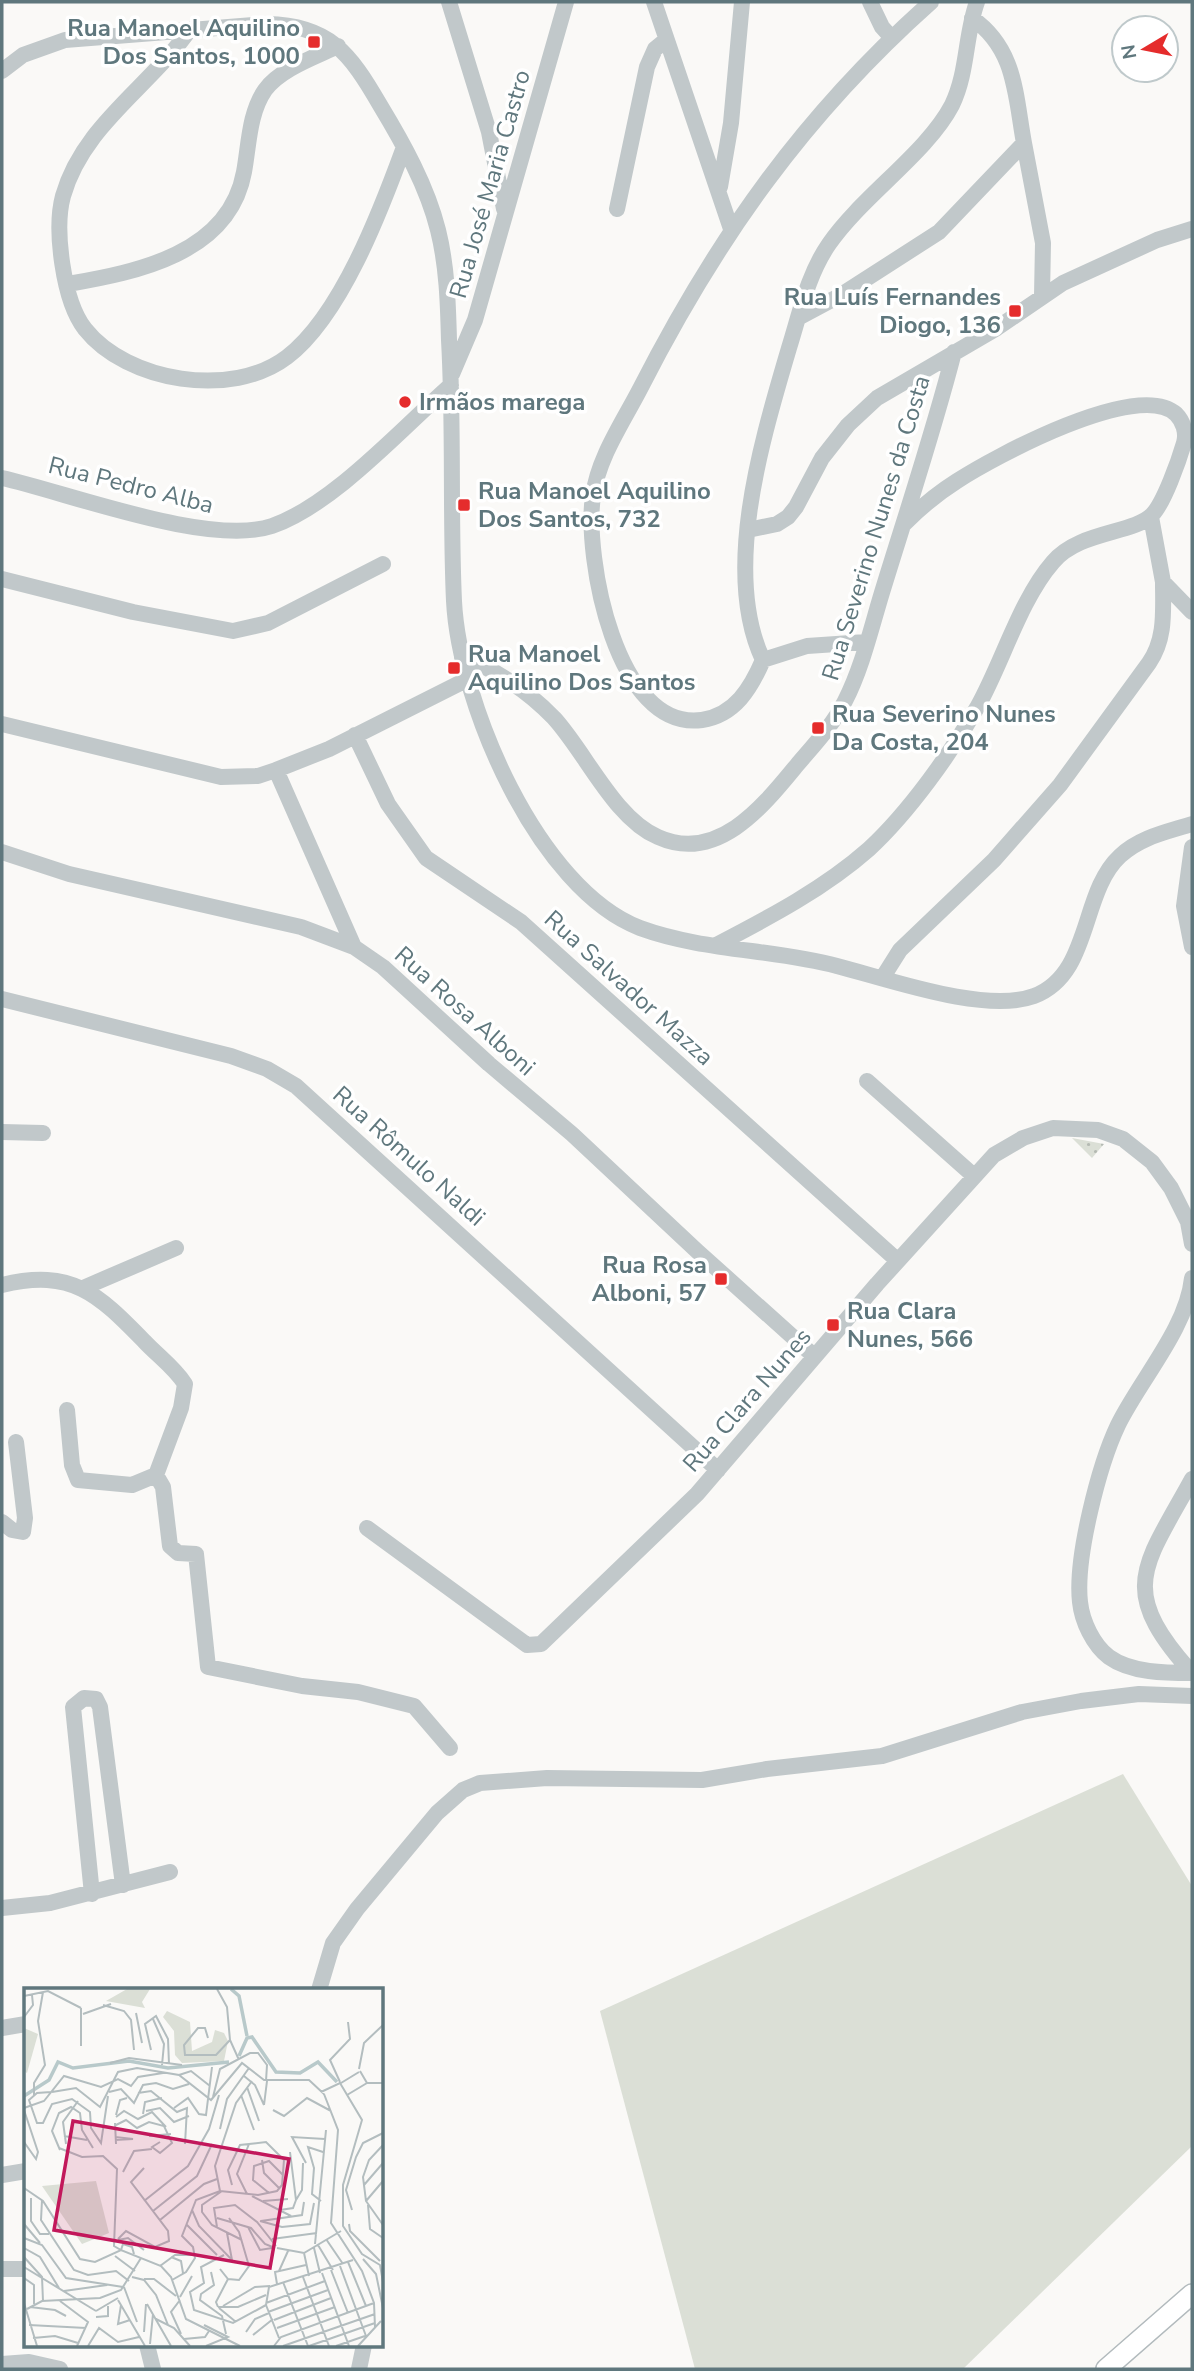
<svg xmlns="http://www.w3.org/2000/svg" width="1194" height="2371" viewBox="0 0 1194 2371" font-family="'Nunito Sans',sans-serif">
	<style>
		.grass { fill: #dbdfd6 }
		.park { fill: url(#park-dots) }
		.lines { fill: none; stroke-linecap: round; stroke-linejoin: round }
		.major-casing { stroke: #b2babd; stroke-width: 22 }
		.minor { stroke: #c1c8ca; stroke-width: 16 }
		.major { stroke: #fff; stroke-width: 19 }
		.poi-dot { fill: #e52c2c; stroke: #fff; stroke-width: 2.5 }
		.labels { text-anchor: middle; stroke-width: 7; stroke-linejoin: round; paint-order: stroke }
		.poi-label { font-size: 24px; font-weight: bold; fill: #5f777d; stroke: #fff; text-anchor: start }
		.street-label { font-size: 24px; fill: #5f777d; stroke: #fff }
		.inset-river { fill: none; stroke: #b8c9ca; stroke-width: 3.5 }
		.inset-road { fill: none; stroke: #b3bdbf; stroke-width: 2 }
		.view { fill: #c2185b; fill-opacity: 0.15; stroke: #c2185b; stroke-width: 3.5 }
		.inset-edge { fill: none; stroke: #5f777d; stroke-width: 3.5 }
	</style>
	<defs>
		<pattern id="park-dots" width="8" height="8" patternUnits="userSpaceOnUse" patternTransform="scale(1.75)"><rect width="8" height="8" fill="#dbdfd6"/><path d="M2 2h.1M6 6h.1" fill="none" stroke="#b5bab3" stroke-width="1.8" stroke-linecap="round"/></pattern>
	</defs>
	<rect width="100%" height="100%" fill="#faf9f7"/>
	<path class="grass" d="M1123,1774L1192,1886V2146L963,2369H695L600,2011Z"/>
	<path class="park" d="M1072,1138L1104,1144L1092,1158Z"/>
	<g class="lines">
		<defs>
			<path id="major" d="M1106,2369L1192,2294"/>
		</defs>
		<use href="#major" class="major-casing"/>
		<path class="minor" d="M449,2L489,132L504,209
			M654,2L731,229
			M870,2L882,27L891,37
			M190,29C150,87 83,125 63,196C54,229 63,301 85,329C127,382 232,399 287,357C341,316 381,210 404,147
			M2,71L23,55L65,40L267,24C329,25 350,53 380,105C403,143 427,186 438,230C447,266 448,303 449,340C454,427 450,514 454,601C459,703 538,889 640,928C703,951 773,949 837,966C888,979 985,1014 1034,996C1092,974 1080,893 1120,856C1140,837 1167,832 1192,824
			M1024,143L1043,243L1042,296
			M720,187L731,123L742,2
			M617,209L647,67L655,49L666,40
			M68,284C137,272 229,254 244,172C249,145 249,113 265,90C280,69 315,57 338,46
			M798,318L841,295L939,232L1024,143C1015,94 1016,49 972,18
			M452,374L475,320L566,2
			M2,478C69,493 209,547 272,526C333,505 402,428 451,385
			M1151,517L1163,582L1192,612
			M748,530L777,524L788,517L796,507L822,458L848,425L877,398L997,328L1063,283L1157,240L1192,229
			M2,579L133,612L233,631L268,623L383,564
			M866,642L807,646L763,660C751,688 735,715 702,720C616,732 584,556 593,496C598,458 623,422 640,389C717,238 804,115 931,2
			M462,657C496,670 529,692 554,718C586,753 614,818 658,837C718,864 764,805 797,765C814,745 833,725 845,701C863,666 872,624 884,586C908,508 934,430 954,352
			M763,660C721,571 763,437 789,348C800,313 808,274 829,244C862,196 927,153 952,105C968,72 965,35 977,2
			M2,724L221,777L258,776L276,770L329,749L468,679
			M355,735L388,804L426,858L521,922L898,1261
			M276,770L354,947
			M1192,847L1184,906L1192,947
			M2,852L69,874L301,927L354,947L383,967L489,1064L572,1134L697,1251L814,1356
			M718,944C770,917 825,888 869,849C909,812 951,753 978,706C1003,661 1020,600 1053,562C1079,531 1133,534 1152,515C1164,503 1179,460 1184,443C1187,433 1183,421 1176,414C1138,379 994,457 957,481C938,493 920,508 904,524
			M883,977L900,950L994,860L1060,785L1149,663C1166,638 1163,611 1163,582
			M2,999L231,1056L267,1069L296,1086L718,1470
			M867,1081L974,1176
			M2,1132L43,1133
			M1192,1278C1187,1328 1140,1380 1118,1425C1099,1465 1075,1558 1080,1602C1082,1621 1093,1645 1109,1657C1131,1673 1166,1673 1192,1673
			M2,1285C72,1268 98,1294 144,1341C158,1356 174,1367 185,1384L181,1408L156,1475L132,1485L78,1480L72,1465L67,1410
			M83,1288L176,1248
			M156,1475L163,1487L170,1546L178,1553L196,1554L208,1667L302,1686L358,1692L414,1706L450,1748
			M2,1522L12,1530L23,1532L25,1518L16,1442
			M367,1528L527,1645L541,1644L697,1494L877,1284L994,1155L1023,1138L1053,1128L1098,1130L1123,1139L1152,1162L1171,1188L1188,1222L1192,1244
			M1192,1673C1116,1589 1144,1567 1192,1479
			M92,1894L73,1707L84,1698L96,1699L100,1707L123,1885
			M2,1908L50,1903L170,1872
			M319,1990L333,1943L357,1909L437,1813L463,1790L480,1783L547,1778L702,1780L767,1769L882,1756L1022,1712L1081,1701L1139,1694L1192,1696
			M2,2028L26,2024
			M2,2175L26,2171
			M2,2269H26
			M147,2345L153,2369
			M2,2364L29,2362L60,2369
			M359,2369L364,2345"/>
		<use href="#major" class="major"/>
	</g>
	<g class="poi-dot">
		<rect x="307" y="35" width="14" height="14" rx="3.5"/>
		<rect x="1008" y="304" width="14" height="14" rx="3.5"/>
		<circle cx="405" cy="402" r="7"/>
		<rect x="457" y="498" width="14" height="14" rx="3.5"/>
		<rect x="447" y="661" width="14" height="14" rx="3.5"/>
		<rect x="811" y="721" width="14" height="14" rx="3.5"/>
		<rect x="714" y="1272" width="14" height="14" rx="3.5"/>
		<rect x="826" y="1318" width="14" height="14" rx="3.5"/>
	</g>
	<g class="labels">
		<g class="poi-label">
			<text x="300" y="36" text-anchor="end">Rua Manoel Aquilino<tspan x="300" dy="28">Dos Santos, 1000</tspan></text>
			<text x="1001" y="305" text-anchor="end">Rua Luís Fernandes<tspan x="1001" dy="28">Diogo, 136</tspan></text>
			<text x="419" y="410">Irmãos marega</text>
			<text x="478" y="499">Rua Manoel Aquilino<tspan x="478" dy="28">Dos Santos, 732</tspan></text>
			<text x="468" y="662">Rua Manoel<tspan x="468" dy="28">Aquilino Dos Santos</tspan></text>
			<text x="832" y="722">Rua Severino Nunes<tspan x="832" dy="28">Da Costa, 204</tspan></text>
			<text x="707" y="1273" text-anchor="end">Rua Rosa<tspan x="707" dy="28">Alboni, 57</tspan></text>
			<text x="847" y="1319">Rua Clara<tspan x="847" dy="28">Nunes, 566</tspan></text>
		</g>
		<g class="street-label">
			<text transform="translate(490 184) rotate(-74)" y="8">Rua José Maria Castro</text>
			<text transform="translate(131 485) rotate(14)" y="8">Rua Pedro Alba</text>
			<text transform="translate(876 528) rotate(-73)" y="8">Rua Severino Nunes da Costa</text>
			<text transform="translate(629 988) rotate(42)" y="8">Rua Salvador Mazza</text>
			<text transform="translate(465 1011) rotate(42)" y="8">Rua Rosa Alboni</text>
			<text transform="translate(409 1156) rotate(42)" y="8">Rua Rômulo Naldi</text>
			<text transform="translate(747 1400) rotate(-49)" y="8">Rua Clara Nunes</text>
		</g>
	</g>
	<g transform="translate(24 1988)">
		<rect width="359" height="359" fill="#faf9f7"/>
		<path d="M72,193L85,245L58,256L18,198Z" fill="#dbdfd6"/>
		<path d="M103,1H126L118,14L121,20L82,13ZM143,23L166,34L168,63L188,54L191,42L200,45L204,53L200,73L158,75L151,67L150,43L139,29ZM0,40L14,46L3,85L0,83Z" fill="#dbdfd6"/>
		<path class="inset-river" d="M207,1L215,8L223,48M215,68L223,50L228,49L252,84L276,85L294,74L313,94M0,108L25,92L34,74L49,80L105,73L144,80L205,74"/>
		<path class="inset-road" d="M193,1L203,19L206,52L215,72M0,8L24,3L57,20M79,17L100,23L107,32L110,62M57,20V58M112,25L118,55M59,26L87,16M0,29L9,17L8,7M129,31L140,56L138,77M184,50L181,40H174L160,57L161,67H192L206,52M127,62L121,36L132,28L144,51L145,76M86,75L105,70L158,77M335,81L340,55L359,37M336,83L343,95H359M155,87L167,83L186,98M220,88L231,97L240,117M316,94L306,72L326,51L324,34M317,95L335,84M223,99L235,133M27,104L13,105L5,112L13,135H19L28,116L48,111L66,124L67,140L77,155L84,108M28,104L52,100L76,119L94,84L113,80L155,87L187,112L218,75L240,92H285L300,106M85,104L97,101L110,115L119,97L132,95L149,101L165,96M297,104L316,95L338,132L319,197V238L338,266L356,277L359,294M114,105L127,103L153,124L163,120L161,156M300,106L314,142L307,235L338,283L350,315L351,339M10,107V95L21,77L14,33L19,4M217,107L230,142M323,107L343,95M189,109L196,81L226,65H234L243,77L242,93M240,117L243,93M0,120L20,113L40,88L77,99L94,91L107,98L114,89L139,85M150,120L164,110L175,126L182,127L188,79M0,122L14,164L12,171L0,154M249,122L260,128L283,110L307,123M122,123L136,120L150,134L165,128M119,126L121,114L138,110M92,127L96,112L103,110M92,129L100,123L114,131L128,124L142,139M91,135L92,156M92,137L102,132L113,140L125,134L140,138L148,155L136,165L128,159L136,154M196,141L203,111L225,80M40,148L63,152M125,148L147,146M91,149L109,151L91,152M42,156L39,134L54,113M359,157L345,172L339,189L342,213L359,237M35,160L58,169L79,168L93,181L90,258L97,262L99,256L108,259L110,266M36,162L28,143L35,125L47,119L56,125L58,142L69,160M266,164L272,212L278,202L279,175M238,172L240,185L256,201M282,175L268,149L301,151M99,184L110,163L128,161M340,197L359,175M0,200L19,213L56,271L71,274L97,262L137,278L147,289L162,331L216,358M196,203L191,178L212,115L228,93M198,203L178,217V224L188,237L218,252M245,205L229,192L230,178L245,173L259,187M223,206L213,186L225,156M228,208L267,228M7,210V233L16,246H25M18,212L17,232L50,282L64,287L92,283L105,293M120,213L164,178L185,141L195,107M239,213L264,211M297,213L288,206L290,180L284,159L299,164M342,213L359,193M344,217L346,241L359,250M168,222L175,238L208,272L203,245M256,222L269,220L272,212M328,222L322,202L332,169L339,155L359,145M129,223L173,188L188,156M193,230L227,240L241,256L251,260M136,232L180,196L193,191M236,233L258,239L286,236L290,215M237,233L278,227L280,214M0,236L16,255M162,236L193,267M325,236L326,243L356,273M193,239L190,220L211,217L233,234L252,258M224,239L236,262L248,260M0,250L18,257L42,290L99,299M94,251L102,243L131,259L145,253L144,243L107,194L120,180M248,251L293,245M302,251L319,276M94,252L104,250L120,262M291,256L302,142M294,257L309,282M0,260L16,269L35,300M253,260L280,265L317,243M290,260L296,285M280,265L285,288M200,267L177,279L180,295L166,304L170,322L209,335L242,317M91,268L111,283M0,269L18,289L19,313M147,269L157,273L159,285M339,271L352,286L359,320M324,274L342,318M136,278L151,267H171M316,278L342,348M0,279L72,323M196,281L204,291L215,292L225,278L215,244L205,230M307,282L324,325M255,283L264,263M187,284L190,297L177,306L176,312L198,328L202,346M298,285L325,358M108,289L120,292L132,307L144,337M279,289L305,358M0,290L10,297V316M120,291H130L152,308M148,292L162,284L171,270L169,259L158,248L172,212L196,203L234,207L253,203L258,197L260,172L242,154L216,157L204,182L208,197M259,294L284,358M253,296L251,284L282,277M100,299L113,334M40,303L83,297M156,309L168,288M94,312L121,358M156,312L147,324L157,346M36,313L64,334L53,358M0,315L13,358M242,315L301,293M123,316L147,358M97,317L94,336L106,332M199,318L231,299L246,298M6,319L31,322L42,328M194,319H214L242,307M194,319L192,314L204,291M195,320L212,334M3,321L18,313L76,310L97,302L117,270M72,323L94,310M244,324L304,302M72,329L84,328V318M132,331L150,340L166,358M250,332L307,310M5,337L62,340M180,337L204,349L182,358M253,340L311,319M120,344L122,316M222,344L231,331L245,325M229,347L249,331M9,350L31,348L54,355M255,350L242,317L245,299L329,272M160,351L181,349L185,343M126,356L129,326M64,358L75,340L94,354L115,349M250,358L257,349L350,315M259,358L351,326M285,358L351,335M312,358L341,348M334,358L357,333"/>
		<path class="view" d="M49,133L265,171L246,280L30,242Z"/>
		<rect width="359" height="359" class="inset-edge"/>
	</g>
	<rect width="1194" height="2371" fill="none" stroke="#5f777d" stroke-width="7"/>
	<g transform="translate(1145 49) rotate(260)"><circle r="33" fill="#ffffff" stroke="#bfc9cb" stroke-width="2"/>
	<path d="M0-5L12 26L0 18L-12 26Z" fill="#e52c2c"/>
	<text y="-10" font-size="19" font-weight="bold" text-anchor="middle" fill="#5f777d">N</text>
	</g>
</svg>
